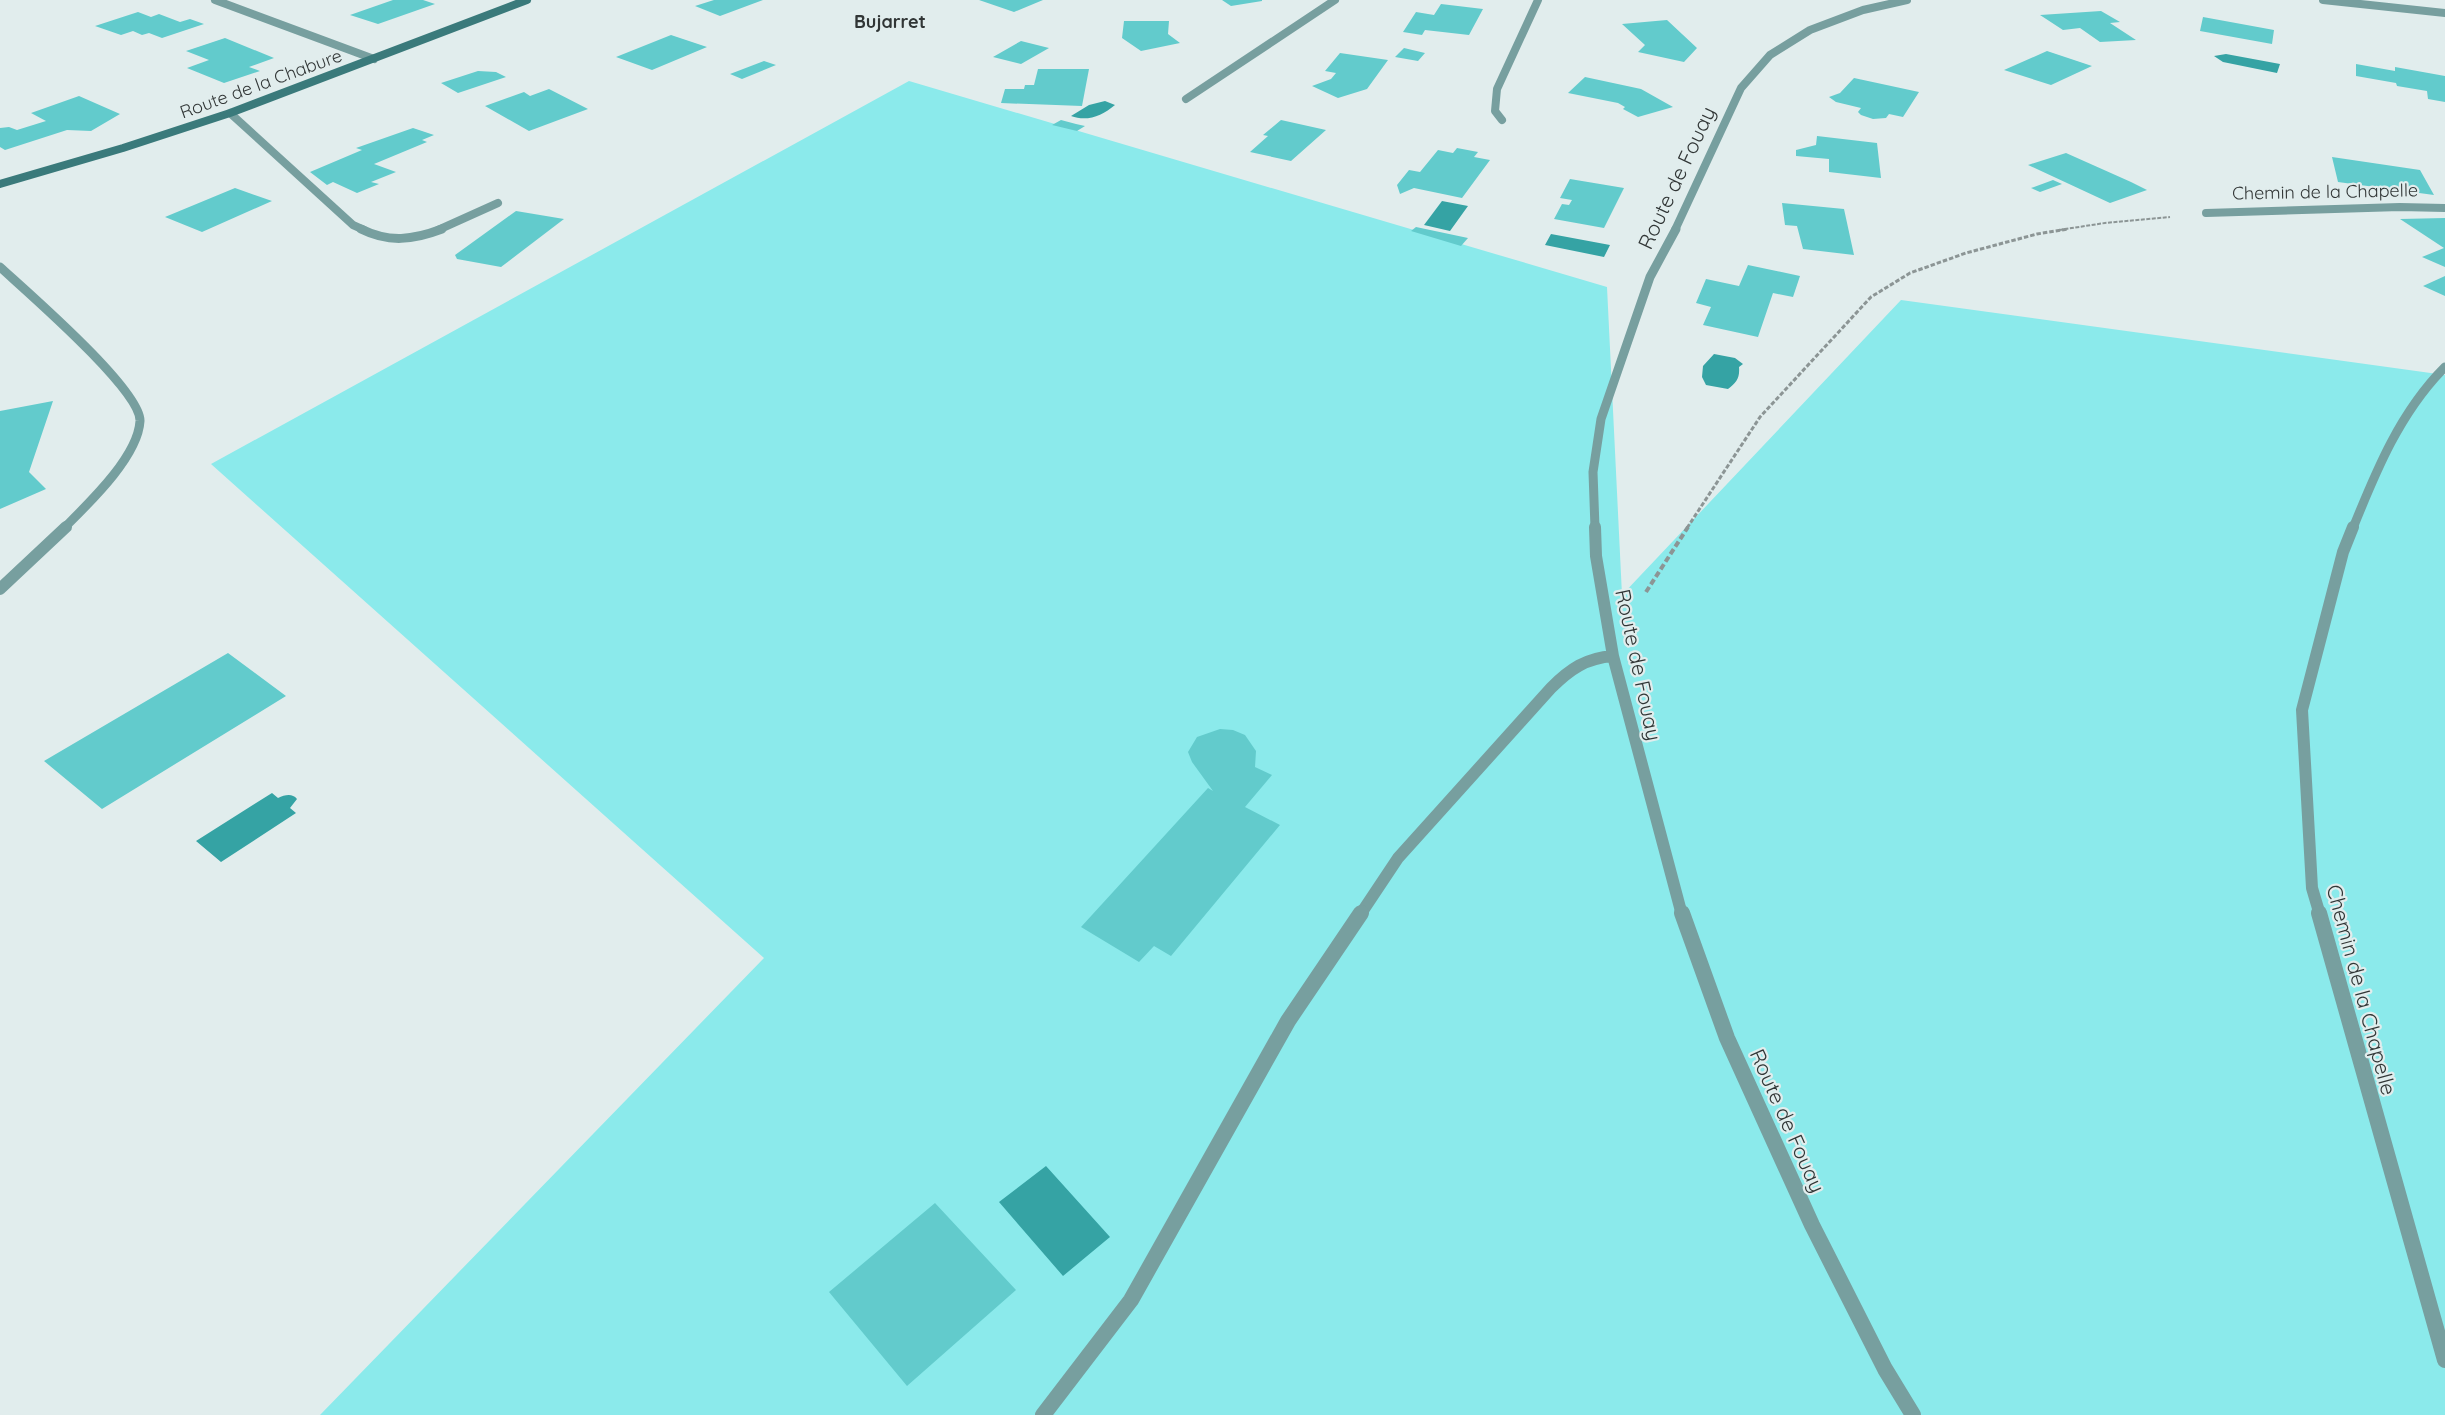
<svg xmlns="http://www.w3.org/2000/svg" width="2445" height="1415" viewBox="0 0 2445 1415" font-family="Quicksand,sans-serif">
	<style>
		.green { fill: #8beaeb }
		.water { fill: #35a3a4 }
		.building { fill: #62cbcc }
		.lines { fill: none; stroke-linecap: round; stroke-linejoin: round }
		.path-far2 { stroke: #8c9595; stroke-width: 2; stroke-dasharray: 4 1.5; stroke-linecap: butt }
		.path-far1 { stroke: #8c9595; stroke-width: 3; stroke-dasharray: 4.5 2; stroke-linecap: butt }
		.path { stroke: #8c9595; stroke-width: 4; stroke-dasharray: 6 3; stroke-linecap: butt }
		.lane-far2 { stroke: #779f9f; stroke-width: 8 }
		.lane-far1 { stroke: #779f9f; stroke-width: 9 }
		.lane { stroke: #779f9f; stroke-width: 12 }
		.street-far3 { stroke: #779f9f; stroke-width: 8 }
		.street-far2 { stroke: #779f9f; stroke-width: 9 }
		.street-far1 { stroke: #779f9f; stroke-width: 12 }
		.street { stroke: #779f9f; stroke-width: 16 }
		.secondary { stroke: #3a7a7b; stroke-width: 8 }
		.labels { text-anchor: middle; stroke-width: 4.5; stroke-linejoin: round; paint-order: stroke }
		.far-neighbourhood-label { font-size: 18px; font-weight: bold; fill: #313636; stroke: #e1eded }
		.far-street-label { font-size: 18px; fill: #313636; stroke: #e1eded }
		.street-label { font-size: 21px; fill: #313636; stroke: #e1eded }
	</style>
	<rect width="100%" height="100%" fill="#e1eded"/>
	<path class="green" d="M909,81L1607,287L1622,595L1901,300L2445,375V1415H320L764,958L211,464Z"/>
	<path class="water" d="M2226,54L2280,64L2277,73L2223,62L2214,56Z
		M1105,101L1115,105C1102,116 1087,122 1071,116L1089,105Z
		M1442,201L1468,206L1450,231L1424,225Z
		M1551,234L1610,245L1604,257L1545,245Z
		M1714,354L1735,358L1743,364L1739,367C1740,378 1736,383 1728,389L1706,385L1702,377L1703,366Z
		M272,793L278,798C285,795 292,793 297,799L290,808L296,813L221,862L196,841Z
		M1046,1166L1110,1237L1063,1276L999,1202Z"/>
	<path class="building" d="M393,0H423L435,4L378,24L350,15Z
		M714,0H763L720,16L695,6Z
		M979,0H1043L1014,12Z
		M1222,0H1262V1L1231,6Z
		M1441,4L1483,9L1469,35L1425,30L1422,35L1403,32L1416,12L1434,15Z
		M2101,11L2120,22L2110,23L2136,40L2100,42L2080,28L2063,30L2040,15Z
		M138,12L151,17L159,14L180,22L190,19L204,24L162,38L149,33L142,35L133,31L121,35L95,26Z
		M2203,17L2274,30L2272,44L2200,31Z
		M1667,20L1697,48L1684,62L1638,52L1645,45L1622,24Z
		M1124,21H1169L1168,34L1180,43L1141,51L1122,38Z
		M671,35L707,47L652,70L616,57Z
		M225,38L274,58L249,67L260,71L224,83L187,68L209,60L186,51Z
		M1021,41L1049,48L1021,64L993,57Z
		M1404,48L1425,53L1418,61L1395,57Z
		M2047,51L2092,66L2051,85L2004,70Z
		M1340,53L1388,60L1367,89L1338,98L1312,86L1331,79L1336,73L1325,71Z
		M764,61L776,65L742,79L730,74Z
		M2356,64L2395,71V67L2445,76V102L2428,99L2427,91L2397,86L2396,83L2356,76Z
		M1038,69H1089L1082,106L1001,103L1005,89H1024L1025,85H1034Z
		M478,71L496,72L506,77L458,93L441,83Z
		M1585,77L1641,89L1673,107L1638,117L1623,109L1625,107L1618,103L1568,93Z
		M1854,78L1919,92L1903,117L1889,114L1886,118L1873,119L1861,115L1858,112L1861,108L1836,102L1829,97L1840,93Z
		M549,89L588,109L529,131L485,106L524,92L530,96Z
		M79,96L120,114L91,131L67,130L5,150L0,147V128L9,127L17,130L46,121L31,113Z
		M1061,120L1076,124L1085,126L1077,131L1052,125Z
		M1281,120L1326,130L1291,161L1250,152L1268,136L1263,135Z
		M413,128L434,135L422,140L427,142L374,164L396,172L371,182L379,184L357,193L333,182L327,185L310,172L362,150L356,148Z
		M1817,136L1877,143L1881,178L1829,172V159L1796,156V150L1816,145Z
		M1457,148L1478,152L1474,157L1490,160L1462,198L1414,188L1400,194L1397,185L1409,170L1420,172L1438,150L1453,153Z
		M2066,153L2131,182L2147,190L2110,203L2028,165Z
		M2332,157L2420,170L2434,195L2338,182Z
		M1570,179L1624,188L1604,228L1554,219L1562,204L1569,205L1572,200L1560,198Z
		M2053,180L2062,184L2040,192L2031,188Z
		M235,188L272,201L202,232L165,217Z
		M1782,203L1844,209L1854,255L1803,249L1797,226L1785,225Z
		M516,211L564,219L501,267L457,259L455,255Z
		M2445,218V267L2422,257L2444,248L2400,219Z
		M1416,227L1468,238L1461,246L1411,231Z
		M1748,265L1800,276L1793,297L1773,293L1758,337L1703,325L1711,307L1696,303L1706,279L1739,286Z
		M2445,276V296L2423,286Z
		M53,401L29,472L46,489L0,509V411Z
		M228,653L286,696L102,809L44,761Z
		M1220,729L1233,730L1245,735L1256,751L1255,767L1272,775L1245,807L1280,825L1171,956L1154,946L1139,962L1081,927L1208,788L1213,791L1192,762L1188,752L1197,737Z
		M935,1203L1016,1290L907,1386L829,1292Z"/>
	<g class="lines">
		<path class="path-far2" d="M2059,230L2105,223L2170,217"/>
		<path class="path-far1" d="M1687,528L1760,417L1871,297L1910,273L1966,253L2037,234L2068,229"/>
		<path class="path" d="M1646,592L1688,527"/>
		<path class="lane-far2" d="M215,0L374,59
			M230,113L353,225L364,230
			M438,230L498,203"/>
		<path class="lane-far1" d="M361,229C389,243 413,240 442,229
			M0,267C26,291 141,390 140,421C138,457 88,504 64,528"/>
		<path class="lane" d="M0,589L66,527"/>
		<path class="street-far3" d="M2323,0L2445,13
			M1186,99L1335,0
			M1502,120L1495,111L1497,89L1538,0
			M2206,213L2400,207L2445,208
			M1675,230L1741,88L1770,55L1810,30L1863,10L1907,0"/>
		<path class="street-far2" d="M1595,528L1593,472L1601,419L1650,277L1676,229
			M2353,528C2376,471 2400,412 2445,367"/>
		<path class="street-far1" d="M1595,527L1596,556L1613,656L1682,915
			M1360,915L1398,858L1551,688C1570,669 1586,658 1613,656
			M2320,915L2312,888L2302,710L2343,552L2353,527"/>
		<path class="street" d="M1682,913L1727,1038L1812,1225L1885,1369L1913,1415
			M2319,913L2445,1360
			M1043,1415L1131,1300L1288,1021L1361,913"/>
		<path class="secondary" d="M0,184L123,148L230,113L527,0"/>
	</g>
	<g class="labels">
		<g class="far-neighbourhood-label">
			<text x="890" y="28">Bujarret</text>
		</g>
		<g class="far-street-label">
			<text transform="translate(261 84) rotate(-20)" y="6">Route de la Chabure</text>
			<text transform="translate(2325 192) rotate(-1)" y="6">Chemin de la Chapelle</text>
		</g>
		<g class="street-label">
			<text transform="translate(1677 178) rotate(-65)" y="7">Route de Fouay</text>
			<text transform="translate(1638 665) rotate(78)" y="7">Route de Fouay</text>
			<text transform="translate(2361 990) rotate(75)" y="7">Chemin de la Chapelle</text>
			<text transform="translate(1787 1121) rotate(66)" y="7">Route de Fouay</text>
		</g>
	</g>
</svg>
